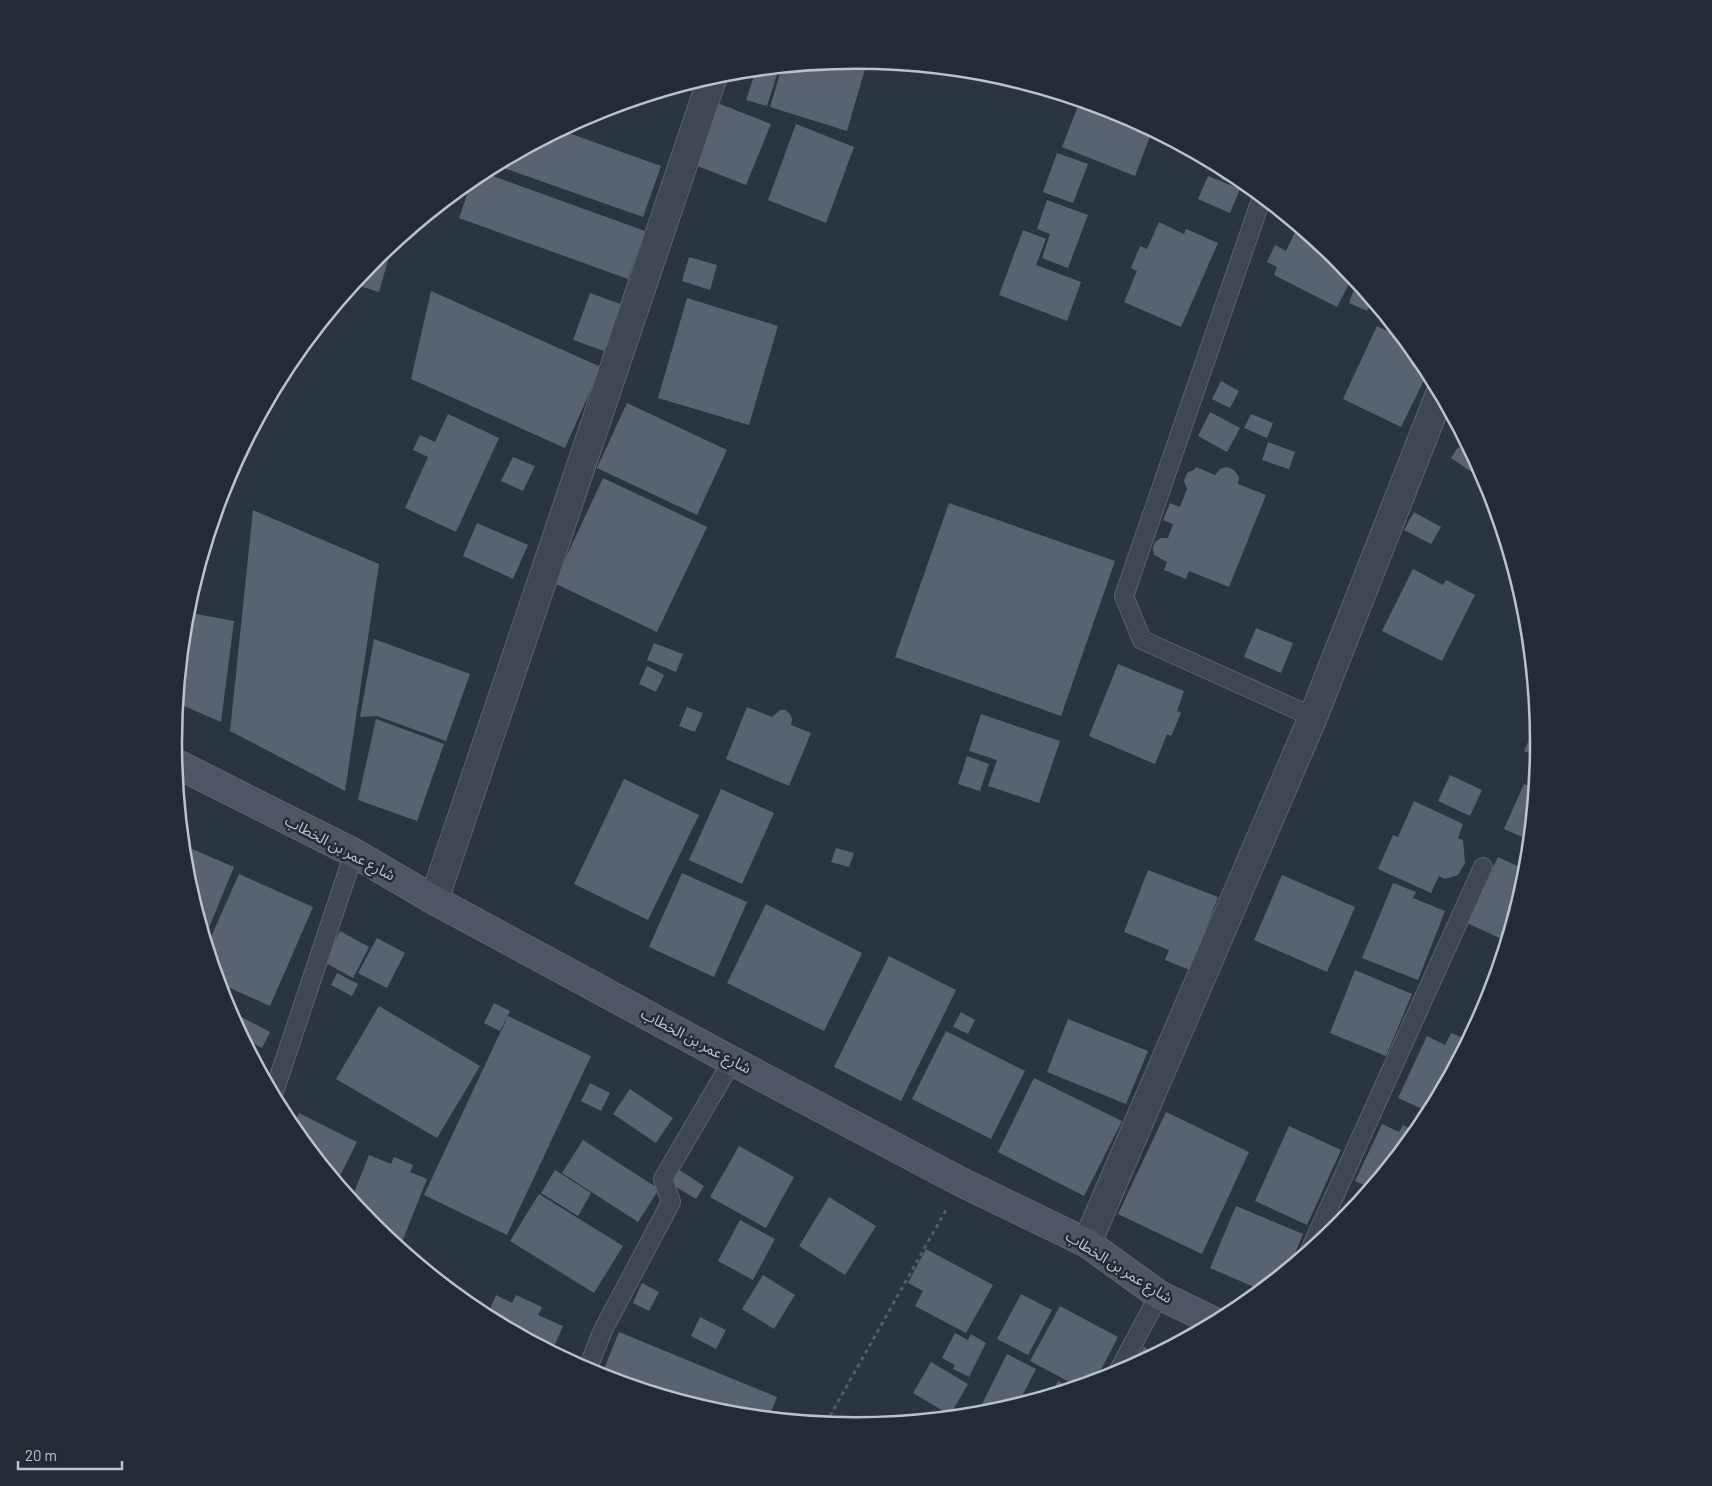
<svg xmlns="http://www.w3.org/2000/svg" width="1712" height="1486" viewBox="0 0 1712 1486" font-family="Barlow,'Noto Sans Arabic',sans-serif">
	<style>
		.building { fill: #59636f }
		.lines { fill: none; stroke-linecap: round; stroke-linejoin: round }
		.lane-casing { stroke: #5c656d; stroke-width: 20 }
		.street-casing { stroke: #5c656d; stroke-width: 30 }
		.secondary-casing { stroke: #5c656d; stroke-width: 30 }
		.path { stroke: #4f6062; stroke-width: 3; stroke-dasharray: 4 4; stroke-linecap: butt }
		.lane { stroke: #3f4750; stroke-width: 18 }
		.street { stroke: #3f4750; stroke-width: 28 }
		.secondary { stroke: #4d5662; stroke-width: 28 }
		.labels { text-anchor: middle; stroke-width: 5; stroke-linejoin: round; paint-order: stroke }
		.street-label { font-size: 15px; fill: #bbc2ca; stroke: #232c35 }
		.rim { fill: none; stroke: #bbc2ca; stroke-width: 2.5 }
	</style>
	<rect width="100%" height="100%" fill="#2b3540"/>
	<path class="building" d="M841,62L865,69L847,131L770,107L782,67Z
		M779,68L767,106L746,100L756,70Z
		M1080,101L1118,112L1152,131L1135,176L1062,147Z
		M715,102L771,124L746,185L690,163Z
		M796,124L854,147L826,223L768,200Z
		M560,130L661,166L643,217L495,165Z
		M1057,153L1088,164L1073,203L1043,192Z
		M1225,169L1242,181L1240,187L1221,179Z
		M482,172L645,231L628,279L459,218L473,178Z
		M1208,176L1240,189L1230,213L1198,199Z
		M1047,200L1088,215L1068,268L1042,258L1050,234L1037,229Z
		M1159,222L1184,234L1186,229L1218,243L1181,327L1124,302L1137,271L1131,268L1140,246L1147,249Z
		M1298,226L1339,260L1343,265L1340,272L1352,278L1337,307L1274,275L1277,267L1267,262L1275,245L1286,251Z
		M1023,230L1046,239L1036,265L1081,282L1067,321L999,295Z
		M387,249L391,250L379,292L353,284L373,260Z
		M689,257L717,265L710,290L682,281Z
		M1357,282L1372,300L1367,311L1349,303Z
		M431,291L601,367L565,448L411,379Z
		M590,293L623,305L607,352L573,340Z
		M687,298L778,326L749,425L658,398Z
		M1377,326L1403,339L1424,364L1428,372L1401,427L1343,399Z
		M1221,381L1239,391L1230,408L1212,399Z
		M627,403L727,450L697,515L597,468Z
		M1210,412L1240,428L1227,452L1198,436Z
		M448,414L499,438L456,532L405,508L428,457L413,450L420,435L435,442Z
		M1251,414L1273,423L1267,438L1244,428Z
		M1268,442L1295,452L1289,469L1262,460Z
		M1458,447L1475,458L1478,465L1473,473L1451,458Z
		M513,457L535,466L523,491L501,481Z
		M1196,467L1215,475L1220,469L1227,467L1234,470L1239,477L1238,484L1266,495L1229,587L1189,571L1186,579L1164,570L1167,562L1154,555L1153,548L1155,542L1161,538H1168L1173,524L1163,520L1170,503L1180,507L1187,489L1184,481L1187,473L1195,469Z
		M603,478L707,527L657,632L554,583Z
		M949,503L1115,561L1061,716L895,657Z
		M253,510L379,564L345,791L230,731Z
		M1414,512L1441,527L1431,544L1404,530Z
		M477,523L528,545L513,579L463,556Z
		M1413,569L1443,585L1446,580L1475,595L1442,661L1382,631Z
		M186,612L234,621L221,722L177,703Z
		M1256,628L1293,643L1281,673L1244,657Z
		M374,639L470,674L446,741L377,716L360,717Z
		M654,643L683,654L676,672L647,660Z
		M1118,664L1184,691L1177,711L1181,713L1171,736L1167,734L1155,764L1089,736Z
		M647,666L664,675L656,692L639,684Z
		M687,707L703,713L695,732L679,726Z
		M747,707L772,717L780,710H785L790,714L792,719L791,725L811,733L789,786L726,759Z
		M981,714L1060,741L1039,803L988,786L997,760L969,751Z
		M376,719L444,744L417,821L358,800Z
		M1537,722L1539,743L1538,757L1524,751Z
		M967,756L989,764L980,791L958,784Z
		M1450,775L1482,790L1470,816L1438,801Z
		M624,779L699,815L648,920L574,884Z
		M1524,784L1535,788L1529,840L1504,829Z
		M721,789L774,813L742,884L689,860Z
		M1414,801L1463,824L1458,838L1463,840L1465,863L1458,875L1445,879L1439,876L1431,893L1378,869L1393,835L1398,837Z
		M183,845L234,867L205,937L186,876Z
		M836,848L854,853L849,867L831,862Z
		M1498,857L1526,870L1506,941L1467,923Z
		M1148,870L1218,897L1190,970L1165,960L1169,950L1124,932Z
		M682,873L747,902L714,977L649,947Z
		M239,874L313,907L270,1006L219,983L207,946Z
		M1282,875L1355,907L1327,972L1254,940Z
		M1393,883L1416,892L1413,898L1445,911L1418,980L1362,958Z
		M766,904L862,953L824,1031L727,983Z
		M340,931L369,947L353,978L324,962Z
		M377,938L405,953L387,988L358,973Z
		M889,956L956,990L901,1101L834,1067Z
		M1355,970L1412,994L1386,1056L1330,1033Z
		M337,973L358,984L352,996L331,985Z
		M494,1003L510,1011L500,1031L484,1023Z
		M379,1006L480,1066L437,1138L336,1079Z
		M232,1012L270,1032L262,1048L243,1038L230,1015Z
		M961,1012L975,1020L968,1034L953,1027Z
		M508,1016L591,1056L507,1235L424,1195Z
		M1068,1019L1148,1051L1126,1104L1047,1072Z
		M946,1031L1025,1071L991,1139L912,1099Z
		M1451,1033L1468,1040L1429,1112L1398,1098L1427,1036L1445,1045Z
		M1034,1078L1122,1121L1084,1196L998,1152Z
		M590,1083L610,1093L601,1111L581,1101Z
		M630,1089L673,1118L656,1143L613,1114Z
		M1166,1112L1249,1152L1202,1254L1118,1214Z
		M299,1113L357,1142L337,1182L292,1127Z
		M1382,1124L1399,1132L1403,1125L1416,1132L1370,1188L1355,1181Z
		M1289,1126L1341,1150L1307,1225L1255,1201Z
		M583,1140L659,1189L638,1222L562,1173Z
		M739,1146L794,1177L766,1228L710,1197Z
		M369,1155L391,1164L394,1157L413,1165L410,1172L427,1179L400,1247L373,1226L351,1200Z
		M675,1167L704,1186L696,1199L666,1181Z
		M555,1170L591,1193L578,1216L541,1193Z
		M539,1194L623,1246L594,1293L510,1241Z
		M829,1197L876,1226L845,1275L799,1246Z
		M1236,1206L1303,1234L1290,1266L1261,1290L1210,1268Z
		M740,1220L775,1239L753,1280L718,1261Z
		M926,1249L993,1285L966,1333L915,1306L923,1291L908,1283Z
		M763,1275L795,1295L774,1329L742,1309Z
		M642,1283L659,1292L649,1311L633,1303Z
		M1021,1294L1052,1310L1028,1355L997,1339Z
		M496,1295L512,1303L516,1295L542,1307L538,1315L563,1326L552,1351L487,1316Z
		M1060,1306L1118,1337L1095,1381L1077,1386L1030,1361Z
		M700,1317L726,1330L716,1349L691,1336Z
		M619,1332L777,1397L769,1417L722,1413L601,1376Z
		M955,1333L968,1340L971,1334L986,1343L969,1377L953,1369L955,1365L942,1358Z
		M1144,1347L1155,1354L1133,1366Z
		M1007,1354L1036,1369L1018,1404L989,1413L980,1408Z
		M931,1362L968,1384L950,1415L913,1393Z
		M1058,1381L1071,1388L1051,1394Z"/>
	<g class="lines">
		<defs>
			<path id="lane" d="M1262,197L1124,596L1142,640L1313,717
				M273,1095L354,853
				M1310,1250L1483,867
				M587,1370L603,1330L671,1202L663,1179L732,1061
				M1117,1374L1159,1295"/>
			<path id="street" d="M434,900L713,76
				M1087,1243L1313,717L1440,394"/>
			<path id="secondary" d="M175,763L354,853L434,900L732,1061L961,1182L1087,1243L1159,1295L1215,1322"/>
		</defs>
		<use href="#lane" class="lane-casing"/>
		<use href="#street" class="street-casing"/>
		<use href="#secondary" class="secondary-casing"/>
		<path class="path" d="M826,1423L946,1210"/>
		<use href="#lane" class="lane"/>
		<use href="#street" class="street"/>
		<use href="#secondary" class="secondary"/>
	</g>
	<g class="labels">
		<g class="street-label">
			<text transform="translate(340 848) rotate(28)" y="5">شارع عمر بن الخطاب</text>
			<text transform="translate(696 1041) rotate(28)" y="5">شارع عمر بن الخطاب</text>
			<text transform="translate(1119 1267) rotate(32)" y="5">شارع عمر بن الخطاب</text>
		</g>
	</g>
	<path d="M0 0H1712V1486H0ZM182 743a674 674 0 1 1 1348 0a674 674 0 1 1-1348 0Z" fill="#232c35" fill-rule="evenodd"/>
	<path class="rim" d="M182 743a674 674 0 1 1 1348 0a674 674 0 1 1-1348 0Z"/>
	<path d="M18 1461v8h104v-8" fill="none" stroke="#bbc2ca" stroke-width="2.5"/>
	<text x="25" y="1461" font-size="15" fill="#bbc2ca" stroke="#232c35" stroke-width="4" paint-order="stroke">20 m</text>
</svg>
